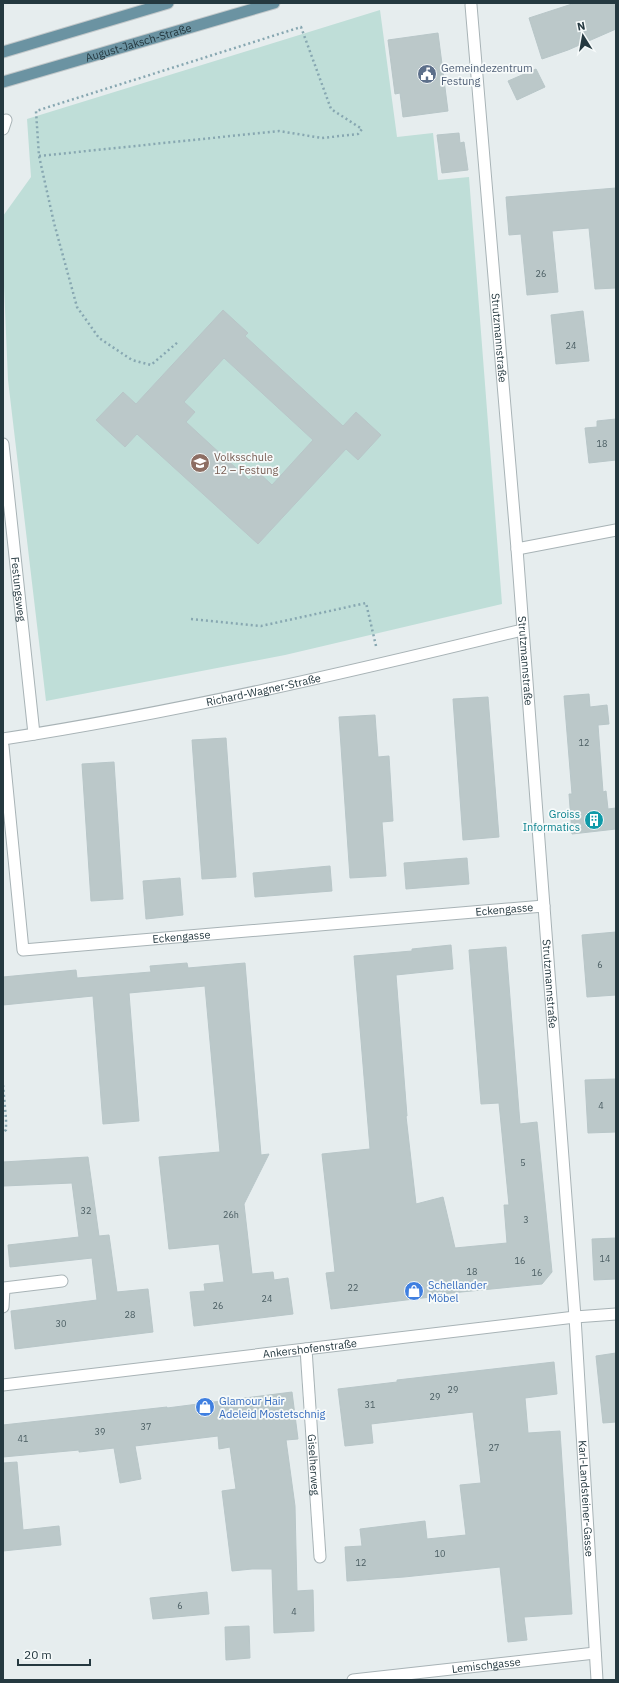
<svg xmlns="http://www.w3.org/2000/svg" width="619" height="1683" viewBox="0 0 619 1683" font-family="'IBM Plex Sans',sans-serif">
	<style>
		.green { fill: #bfded8 }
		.building { fill: #bbc8c9; stroke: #b8c6c8; fill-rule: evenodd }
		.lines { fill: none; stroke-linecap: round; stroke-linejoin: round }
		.service-casing { stroke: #a8b3b6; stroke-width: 13 }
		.minor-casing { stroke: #a8b3b6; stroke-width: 13 }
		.tertiary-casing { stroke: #a8b3b6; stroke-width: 13 }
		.primary-casing { stroke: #c2c8ca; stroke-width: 13 }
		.path { stroke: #87a7b1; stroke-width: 2.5; stroke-dasharray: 2 3; stroke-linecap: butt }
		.service { stroke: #fff; stroke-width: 11 }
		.minor { stroke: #fff; stroke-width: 11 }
		.tertiary { stroke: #fff; stroke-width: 11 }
		.primary { stroke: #6b93a2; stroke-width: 11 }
		.labels { text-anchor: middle; stroke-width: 3.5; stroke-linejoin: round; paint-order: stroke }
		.number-label { font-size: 9px; fill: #4a5d62 }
		.street-label { font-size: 11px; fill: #253940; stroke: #f6fafa }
		.service-label { font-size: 11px; fill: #4e5e75; stroke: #f6fafa; text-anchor: start }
		.education-label { font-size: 11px; fill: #785e54; stroke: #f6fafa; text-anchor: start }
		.culture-label { font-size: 11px; fill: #0d838f; stroke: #f6fafa; text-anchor: end }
		.shop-label { font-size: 11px; fill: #366cbe; stroke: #f6fafa; text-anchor: start }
	</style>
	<rect width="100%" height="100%" fill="#e6edee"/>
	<path class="green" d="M380,10L397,137L433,133L438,180L469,177L502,604L285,655L46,701L8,380L3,263V216L31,177L27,119Z"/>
	<path class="building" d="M575,3H616V29L568,50L542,59L529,18Z
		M438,33L448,111L403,117L400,93L395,94L388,40Z
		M536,69L545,87L517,100L508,81Z
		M459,133L460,143L464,142L468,170L442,173L437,135Z
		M616,188V288L595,289L589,228L552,231L558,292L527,295L521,234L509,235L506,197Z
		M223,310L248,333L245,336L343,426L356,412L381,435L358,460L346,449L258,544L137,434L125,447L96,420L123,392L136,404ZM224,358L313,440L272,485L257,471L249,480L186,422L195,412L184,402Z
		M583,311L589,361L556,364L551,315Z
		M616,419V460L589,463L585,428L597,427V421Z
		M589,694L590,707L607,705L609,724L598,725L603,792L606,791L608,809L616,808V829L572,834L569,794H572L564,696Z
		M488,697L499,837L463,840L453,699Z
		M375,715L378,757L389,756L393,821L382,822L386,876L350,878L339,717Z
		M226,738L236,877L202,879L192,740Z
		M114,762L123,899L91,901L82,764Z
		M467,858L469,884L406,889L404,863Z
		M330,866L332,891L255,897L253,873Z
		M180,878L183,915L146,919L143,881Z
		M616,932V995L587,997L582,935Z
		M451,945L453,969L396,975L407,1116H406L416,1204L443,1197L455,1248L507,1243L504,1205H509L499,1103L481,1104L469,950L506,947L520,1124L537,1122L552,1272L542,1284L431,1295V1297L331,1309L326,1273L335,1272L322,1154L370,1149L354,956L412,951V949Z
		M187,963L188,968L245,963L261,1155L269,1154L244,1204L252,1274L273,1272L274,1280L288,1278L293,1314L194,1326L190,1292L205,1291L204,1284L224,1282L219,1244L169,1249L159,1157L220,1152L205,986L129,993L139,1121L103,1124L93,996L3,1005V977L76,970L77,978L151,972L150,966Z
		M616,1079V1132L588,1133L585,1080Z
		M88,1157L99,1236L109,1235L117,1292L148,1289L153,1332L15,1349L11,1311L97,1300L92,1258L10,1267L8,1245L79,1237L72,1183L4,1186L3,1162Z
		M616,1238V1279L594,1280L592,1239Z
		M616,1353V1422L603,1423L596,1356Z
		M554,1362L557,1394L525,1398L528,1433L560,1431L572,1614L524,1617L527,1640L508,1642L500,1567L404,1577L347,1581L345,1547L362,1546L360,1529L425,1521L427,1539L466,1535L460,1485L481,1483L473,1412L371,1424L373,1443L345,1446L338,1389L397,1382V1380Z
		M292,1392L298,1439L286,1440L295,1506L297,1591L313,1590L314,1631L274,1633L272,1569H252L232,1571L222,1491L236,1489L230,1447L219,1449L218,1436L135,1446L141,1479L120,1483L114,1448L79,1452V1450L3,1457V1425L167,1407V1408Z
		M17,1462L23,1530L59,1526L61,1545L3,1551V1463Z
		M207,1592L209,1614L153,1619L150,1598Z
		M249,1626L250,1658L226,1660L225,1627Z"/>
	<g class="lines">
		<defs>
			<path id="service" d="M3,1307L4,1288L62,1281"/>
			<g id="minor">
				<path id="s1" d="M471,5L517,549L575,1317L597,1680"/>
				<path d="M3,129L6,120"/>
				<path id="s2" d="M3,444L34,734"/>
				<path d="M517,549L616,530"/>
				<path id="s3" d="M3,739C178,712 350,672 522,630"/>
				<path id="s4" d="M3,746L23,950L544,906"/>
				<path id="s5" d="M306,1349L320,1557"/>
				<path id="s6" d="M353,1680L595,1653"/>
			</g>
			<g id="tertiary">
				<path id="s7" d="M3,1385L575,1317L616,1314"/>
			</g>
			<g id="primary">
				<path d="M3,52L168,3"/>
				<path id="s8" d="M3,82L274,3"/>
			</g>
		</defs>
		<use href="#service" class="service-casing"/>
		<use href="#minor" class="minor-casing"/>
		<use href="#tertiary" class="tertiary-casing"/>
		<use href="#primary" class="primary-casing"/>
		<path class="path" d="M39,156L279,131L322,138L358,134L362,129L331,109L301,27L36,111L39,156L54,223L77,307L99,338L132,360L151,365L178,342
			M191,619L261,626L366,603L376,646
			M3,1085L6,1119V1130L3,1132"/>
		<use href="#service" class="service"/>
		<use href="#minor" class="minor"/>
		<use href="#tertiary" class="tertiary"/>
		<use href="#primary" class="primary"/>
	</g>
	<defs>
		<symbol id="civic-disc" viewBox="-11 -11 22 22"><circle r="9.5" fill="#5c6f8a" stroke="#f6fafa"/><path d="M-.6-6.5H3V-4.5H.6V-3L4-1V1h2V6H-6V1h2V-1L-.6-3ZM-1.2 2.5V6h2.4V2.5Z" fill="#fff"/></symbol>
		<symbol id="school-disc" viewBox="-11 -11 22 22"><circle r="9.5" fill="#8d6e63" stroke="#f6fafa"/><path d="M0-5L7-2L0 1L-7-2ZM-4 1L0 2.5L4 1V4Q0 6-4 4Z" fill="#fff"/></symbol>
		<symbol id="building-disc" viewBox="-11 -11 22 22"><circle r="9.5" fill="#0f9aa8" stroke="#f6fafa"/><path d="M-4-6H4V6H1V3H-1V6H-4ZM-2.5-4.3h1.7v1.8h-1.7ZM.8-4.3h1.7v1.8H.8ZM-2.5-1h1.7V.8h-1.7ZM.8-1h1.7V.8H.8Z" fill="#fff"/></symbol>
		<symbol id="shop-disc" viewBox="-11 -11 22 22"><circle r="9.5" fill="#3f7fe0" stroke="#f6fafa"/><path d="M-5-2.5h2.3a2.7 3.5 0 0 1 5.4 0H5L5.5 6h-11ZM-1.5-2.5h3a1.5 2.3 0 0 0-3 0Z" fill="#fff"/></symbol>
	</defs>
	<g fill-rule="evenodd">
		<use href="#civic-disc" x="416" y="63" width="22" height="22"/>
		<use href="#school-disc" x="189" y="452" width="22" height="22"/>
		<use href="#building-disc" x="583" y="809" width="22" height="22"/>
		<use href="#shop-disc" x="403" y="1280" width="22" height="22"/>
		<use href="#shop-disc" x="194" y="1396" width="22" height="22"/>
	</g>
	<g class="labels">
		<g class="number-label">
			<text x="541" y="277">26</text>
			<text x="571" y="349">24</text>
			<text x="602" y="447">18</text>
			<text x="584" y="746">12</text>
			<text x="600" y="968">6</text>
			<text x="601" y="1109">4</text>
			<text x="523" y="1166">5</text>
			<text x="86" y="1214">32</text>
			<text x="231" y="1218">26h</text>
			<text x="526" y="1223">3</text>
			<text x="605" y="1262">14</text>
			<text x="520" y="1264">16</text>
			<text x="472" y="1275">18</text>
			<text x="537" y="1276">16</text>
			<text x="353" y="1291">22</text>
			<text x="267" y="1302">24</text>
			<text x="218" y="1309">26</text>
			<text x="130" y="1318">28</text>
			<text x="61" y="1327">30</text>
			<text x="453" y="1393">29</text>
			<text x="435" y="1400">29</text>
			<text x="370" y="1408">31</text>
			<text x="146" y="1430">37</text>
			<text x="100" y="1435">39</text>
			<text x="23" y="1442">41</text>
			<text x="494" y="1451">27</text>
			<text x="440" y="1557">10</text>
			<text x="361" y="1566">12</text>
			<text x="180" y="1609">6</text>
			<text x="294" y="1615">4</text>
		</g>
		<g class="street-label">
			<text dy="4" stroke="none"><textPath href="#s8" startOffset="141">August-Jaksch-Straße</textPath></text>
			<text dy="4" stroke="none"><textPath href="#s1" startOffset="334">Strutzmannstraße</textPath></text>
			<text dy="4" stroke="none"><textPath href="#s2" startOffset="146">Festungsweg</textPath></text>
			<text dy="4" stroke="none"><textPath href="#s1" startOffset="658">Strutzmannstraße</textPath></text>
			<text dy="4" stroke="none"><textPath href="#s3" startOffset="265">Richard-Wagner-Straße</textPath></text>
			<text dy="4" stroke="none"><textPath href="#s4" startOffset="688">Eckengasse</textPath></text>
			<text dy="4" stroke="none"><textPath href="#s4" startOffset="364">Eckengasse</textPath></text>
			<text dy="4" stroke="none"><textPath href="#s1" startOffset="982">Strutzmannstraße</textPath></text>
			<text dy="4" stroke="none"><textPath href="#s7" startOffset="309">Ankershofenstraße</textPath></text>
			<text dy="4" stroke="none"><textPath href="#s5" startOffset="116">Giselherweg</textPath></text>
			<text dy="4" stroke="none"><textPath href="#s1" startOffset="1498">Karl-Landsteiner-Gasse</textPath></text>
			<text dy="4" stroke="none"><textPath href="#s6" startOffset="134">Lemischgasse</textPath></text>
		</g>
		<g class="service-label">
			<text x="441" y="72">Gemeindezentrum<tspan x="441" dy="13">Festung</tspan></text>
		</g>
		<g class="education-label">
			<text x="214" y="461">Volksschule<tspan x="214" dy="13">12 – Festung</tspan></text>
		</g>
		<g class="culture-label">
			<text x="580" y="818">Groiss<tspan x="580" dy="13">Informatics</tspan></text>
		</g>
		<g class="shop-label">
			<text x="428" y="1289">Schellander<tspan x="428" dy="13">Möbel</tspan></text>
			<text x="219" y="1405">Glamour Hair<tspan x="219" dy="13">Adeleid Mostetschnig</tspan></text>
		</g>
	</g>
	<rect width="619" height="1683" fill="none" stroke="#253940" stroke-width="8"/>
	<g transform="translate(583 36) rotate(349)" stroke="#f6fafa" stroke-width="3" paint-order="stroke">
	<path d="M0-3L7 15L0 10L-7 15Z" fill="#253940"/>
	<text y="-6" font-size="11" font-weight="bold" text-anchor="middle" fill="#253940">N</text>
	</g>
	<path d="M18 1659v6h72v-6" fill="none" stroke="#253940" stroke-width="2"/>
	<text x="24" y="1659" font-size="12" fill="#253940" stroke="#f6fafa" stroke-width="3" paint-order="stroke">20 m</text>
</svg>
